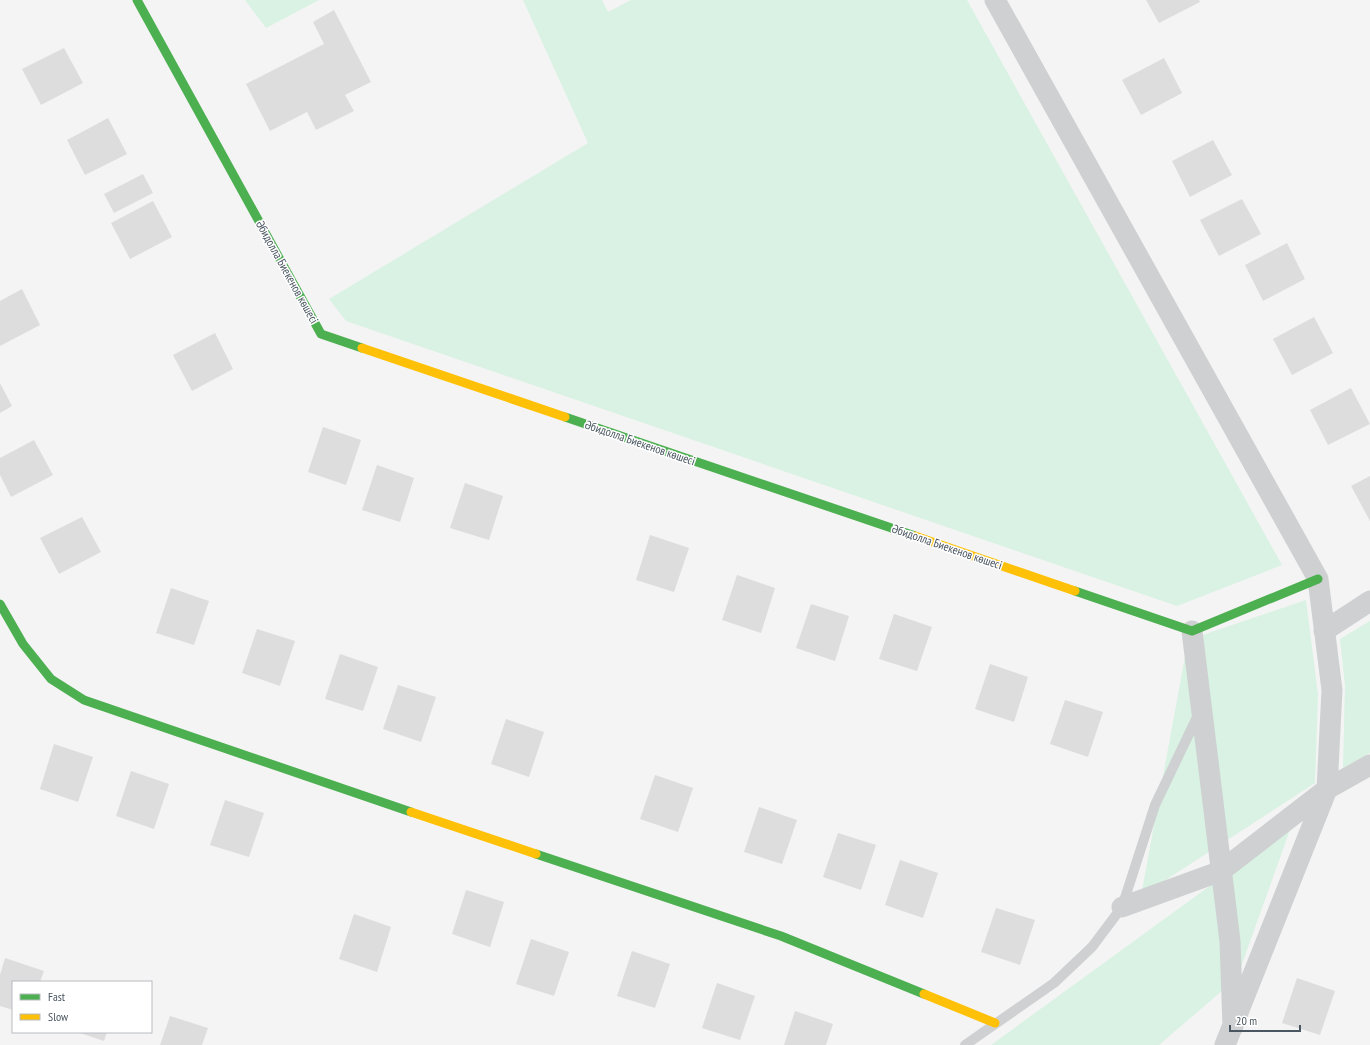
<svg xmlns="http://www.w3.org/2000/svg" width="1370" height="1045" viewBox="0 0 1370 1045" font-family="'PT Sans Narrow',sans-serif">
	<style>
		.green { fill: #d9f2e3 }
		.building { fill: #ddddde }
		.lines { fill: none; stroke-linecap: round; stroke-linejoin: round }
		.lane { stroke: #ced0d2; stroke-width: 10 }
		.street { stroke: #ced0d2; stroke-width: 21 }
		.fast { stroke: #4caf50; stroke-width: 9 }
		.slow { stroke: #ffc107; stroke-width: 9 }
		.labels { text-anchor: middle; stroke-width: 3; stroke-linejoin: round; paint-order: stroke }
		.street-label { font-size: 12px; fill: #4a5661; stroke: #fff }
	</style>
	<rect width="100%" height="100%" fill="#f4f4f4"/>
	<path class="green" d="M245,0H319L266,28Z
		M523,0H602L608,12L631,0H967L1282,565L1177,606L346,321L329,299L588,143Z
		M1306,600L1318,694L1315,783L1141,896L1188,640Z
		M1370,621V753L1343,768L1345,686L1340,639Z
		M1291,827L1237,978L1159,1045H991Z"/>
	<path class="building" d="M1146,0H1199L1200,2L1159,23Z
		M334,10L371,82L345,95L354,111L316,130L307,112L270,131L246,84L324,44L313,22Z
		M64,48L83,83L41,105L22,69Z
		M1164,58L1182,93L1141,115L1122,80Z
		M108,118L127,154L85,175L67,140Z
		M1213,140L1232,175L1190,197L1172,161Z
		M143,174L153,193L114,213L104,194Z
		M1242,199L1261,234L1219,256L1200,220Z
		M153,201L172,237L130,259L111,223Z
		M1287,243L1305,279L1263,301L1245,265Z
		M22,289L40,325L0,346V301Z
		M1314,317L1333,353L1292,375L1273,339Z
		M215,333L233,369L192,391L173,355Z
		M0,383L12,406L0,413Z
		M1351,388L1370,424L1328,445L1310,410Z
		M323,427L361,440L346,485L308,472Z
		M34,440L53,475L11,497L0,475V458Z
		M377,465L414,478L400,522L362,510Z
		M1370,476V521L1351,486Z
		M465,483L503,496L489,540L450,528Z
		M82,517L101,552L59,574L40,538Z
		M650,535L689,548L674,592L636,580Z
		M737,575L775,588L761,633L722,620Z
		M171,588L209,601L194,645L156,633Z
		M811,604L849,616L835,661L796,648Z
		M894,614L932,627L917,671L879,659Z
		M257,629L295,641L280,686L242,673Z
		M340,654L378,667L363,711L325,699Z
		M990,664L1028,677L1014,722L975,709Z
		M398,685L436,697L421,742L383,729Z
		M1065,700L1103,712L1088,757L1050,744Z
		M506,719L544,732L529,777L491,764Z
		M54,744L93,757L78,802L40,789Z
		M131,771L169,784L154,829L116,816Z
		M655,775L693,788L678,832L640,819Z
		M225,800L264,813L249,857L210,845Z
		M759,807L797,820L782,864L744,852Z
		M838,833L876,845L861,890L823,877Z
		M900,860L938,873L923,918L885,905Z
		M466,890L504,902L490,947L452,934Z
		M996,908L1035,920L1020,965L981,952Z
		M354,914L391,927L377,972L339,959Z
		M531,939L569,952L554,996L516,984Z
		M632,951L670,964L655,1008L617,996Z
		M5,958L44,971L40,982H13V1010L0,1006V975Z
		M1297,978L1335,991L1320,1035L1282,1023Z
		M717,983L755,996L740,1040L702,1028Z
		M795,1011L833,1024L826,1045H784Z
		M170,1016L208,1028L202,1045H160Z
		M77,1032H107L104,1041Z"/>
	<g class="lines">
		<path class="lane" d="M965,1045L1054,983L1092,947L1122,907L1155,805L1199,713"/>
		<path class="street" d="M995,0L1318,579L1332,690L1327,789L1370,765
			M1192,631L1230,941L1233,1027
			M1324,631L1370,601
			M1122,907L1221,871L1327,789
			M1225,1045L1327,789"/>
		<path class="fast" d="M137,0L321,334L362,348
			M565,417L915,536
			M1075,591L1192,631L1318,579
			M0,604L23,644L51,679L84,700L411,812
			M536,854L781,936L924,994"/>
		<path class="slow" d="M362,348L565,417
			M915,536L1075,591
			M411,812L536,854
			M924,994L995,1023"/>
	</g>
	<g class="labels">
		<g class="street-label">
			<text transform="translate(287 272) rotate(61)" y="4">Әбидолла Биекенов көшесі</text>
			<text transform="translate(640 443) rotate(19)" y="4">Әбидолла Биекенов көшесі</text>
			<text transform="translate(947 547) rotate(19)" y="4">Әбидолла Биекенов көшесі</text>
		</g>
	</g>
	<rect x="12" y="981" width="140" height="52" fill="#ffffff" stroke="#b7bbc0"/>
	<rect x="20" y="994" width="20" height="6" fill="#4caf50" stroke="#b7bbc0"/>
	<text x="48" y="1001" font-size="12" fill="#4a5661">Fast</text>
	<rect x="20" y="1014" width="20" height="6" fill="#ffc107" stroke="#b7bbc0"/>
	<text x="48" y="1021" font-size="12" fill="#4a5661">Slow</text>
	<path d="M1230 1025v6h70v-6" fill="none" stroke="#4a5661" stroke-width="2"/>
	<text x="1236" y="1025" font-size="12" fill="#4a5661" stroke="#ffffff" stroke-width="3" paint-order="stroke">20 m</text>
</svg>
